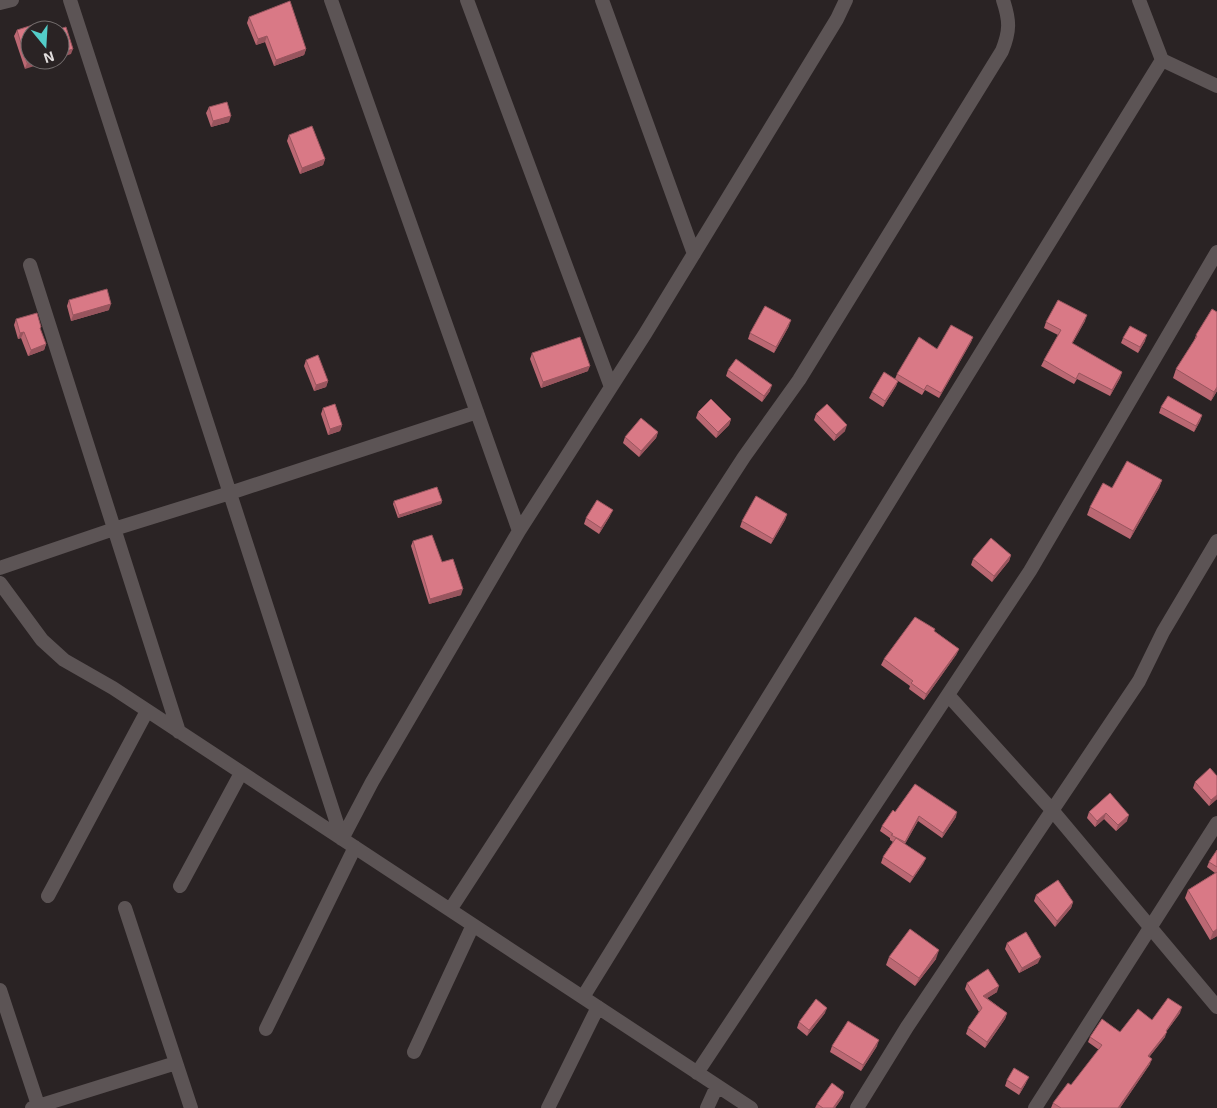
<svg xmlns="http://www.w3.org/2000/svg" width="1217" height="1108" viewBox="0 0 1217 1108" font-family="'Exo 2',sans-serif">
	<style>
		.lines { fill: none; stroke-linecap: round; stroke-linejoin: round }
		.minor { stroke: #5c5455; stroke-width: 14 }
		.wall { fill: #bb6873 }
		.shaded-wall { fill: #98555e }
		.building { fill: #d97986; stroke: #98555e }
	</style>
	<rect width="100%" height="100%" fill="#2a2324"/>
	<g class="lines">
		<path class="minor" d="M70,0L342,839
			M331,0L519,531
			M467,0L611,387
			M602,0L694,254
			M1139,0L1162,60L1217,86
			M0,3L12,0
			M30,265L179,732
			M0,568L114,529L230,493L477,412
			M0,583L42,640L64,660L113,688L751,1108
			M948,695L1052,810L1217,1007
			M342,839L372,782L519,531L645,334L837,19L846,0
			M180,886L241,773
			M48,896L147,711
			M125,908L191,1108
			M450,910L744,457L799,380L1002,51C1010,31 1010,21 1003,0
			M0,990L39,1108
			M583,997L1162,60
			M266,1029L355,847
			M414,1052L473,925
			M697,1073L1030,571L1217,252
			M32,1108L176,1063
			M548,1108L598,1007
			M707,1108L717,1086
			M857,1108L907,1027L1139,681L1163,632L1217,541
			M1035,1108L1217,823"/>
	</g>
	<path class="wall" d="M249,17L306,49L304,55L274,66L265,42L256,45L247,23Z
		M17,30L30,60L25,69L14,36Z
		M209,107L229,122L211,127L206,113Z
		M289,135L325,159L323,165L300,174L287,141Z
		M69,300L109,310L71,321L67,306Z
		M1217,312V391L1211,401L1173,378L1176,369L1194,341L1196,335Z
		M16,319L40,330L46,344L44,350L28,356L21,338L18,339L14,325Z
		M1085,321L1072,344L1122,372L1120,378L1110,396L1077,379L1074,384L1041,366L1044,360L1058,335L1044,328L1046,322Z
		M789,326L774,353L748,339L750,333Z
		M973,337L971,342L939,398L925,390L922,395L898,381L896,386L883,407L869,398L872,392L895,379L897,374L937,349Z
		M1123,338L1145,341L1138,353L1121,343Z
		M532,353L588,371L541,388L530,359Z
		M306,360L328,381L326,387L314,391L304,366Z
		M728,370L770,391L762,402L726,376Z
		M1161,407L1202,415L1200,421L1194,432L1159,413Z
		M323,408L342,425L340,431L328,435L321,414Z
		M698,412L731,419L729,425L716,438L696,418Z
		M816,414L845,431L834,441L814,420Z
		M658,432L656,438L639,457L623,443L625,437Z
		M1162,480L1159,488L1130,539L1087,515L1090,507L1112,488Z
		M394,501H442L441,504L398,518L393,504Z
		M787,514L785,520L771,544L740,527L742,521Z
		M610,516L599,534L584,524L586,518Z
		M413,541L442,562L461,595L429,604L411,546Z
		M1011,555L1009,561L992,582L971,565L973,559Z
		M934,631L959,649L956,655L924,700L909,689L910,686L881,665L884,659Z
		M1217,776V799L1209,806L1193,788L1195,782Z
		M1110,793L1127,821L1116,831L1104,819L1095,827L1087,818L1089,812Z
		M895,812L956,817L942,838L918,821L905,844L926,858L923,864L910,883L881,863L883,857L893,842L890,840V838L880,831L882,826Z
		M1217,850V936L1210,940L1185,898L1188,890L1215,873L1207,867L1209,862Z
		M1036,895L1073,902L1071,908L1055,927L1034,901Z
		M1007,943L1038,963L1019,973L1005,949Z
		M889,957L936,959L915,986L886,965Z
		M967,983L997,992L987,998L1007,1013L1005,1019L985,1048L966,1034L968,1028L979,1012L965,989Z
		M825,1013L807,1036L797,1028L799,1022Z
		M1180,1013L1166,1032L1165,1037L1149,1057L1150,1064L1120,1108H1051L1053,1103L1071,1085L1099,1050L1088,1042L1090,1037L1120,1032L1152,1020Z
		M832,1046H877L861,1071L830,1052Z
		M1007,1080L1026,1083L1019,1095L1005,1086Z
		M844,1092L842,1098L835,1108H815L817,1104Z"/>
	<path class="shaded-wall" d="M267,36L265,42L256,45L258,39Z
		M73,49L71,54L60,58V53Z
		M306,49L304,55L274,66L276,60Z
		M37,60H53L25,69L27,63Z
		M231,116L229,122L211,127L213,121Z
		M325,159L323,165L300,174L302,168Z
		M111,304L109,310L71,321L73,315Z
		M1087,315L1085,321L1069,349L1072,343Z
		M791,320L789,326L774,353L776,347Z
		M24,332L21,338L18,339L20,333Z
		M1147,335L1145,341L1138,353L1140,347Z
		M973,337L971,342L939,398L941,393Z
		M46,344L44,350L28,356L31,350Z
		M590,366L588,371L541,388L543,382Z
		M1122,372L1120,378L1110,396L1112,390Z
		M328,381L326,387L314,391L316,385Z
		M898,381L896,386L883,407L885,401Z
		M772,385L770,391L762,402L764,396Z
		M1217,387V391L1211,401L1214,392Z
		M1202,415L1200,421L1194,432L1196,426Z
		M731,419L729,425L716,438L718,432Z
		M342,425L340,431L328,435L330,429Z
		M847,425L845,431L834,441L836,435Z
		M658,432L656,438L639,457L641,451Z
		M1162,480L1159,488L1130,539L1133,531Z
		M442,501L441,504L398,518L399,515Z
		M613,510L610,516L599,534L601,528Z
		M787,514L785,520L771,544L773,539Z
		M1011,555L1009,561L992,582L994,576Z
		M463,589L461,595L429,604L430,599Z
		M959,649L956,655L924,700L926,694Z
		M1217,795V799L1209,806L1211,800Z
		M957,812L956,817L942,838L943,833Z
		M1106,813L1104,819L1095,827L1097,821Z
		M1129,815L1127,821L1116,831L1118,825Z
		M919,816L918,821L903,847L905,842Z
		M926,858L923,864L910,883L913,877Z
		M1073,902L1071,908L1055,927L1057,921Z
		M1217,929V936L1210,940L1213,932Z
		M939,950L936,959L915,986L919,978Z
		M1041,957L1038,963L1019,973L1022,968Z
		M999,986L997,992L981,1002L983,996Z
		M1182,1007L1180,1013L1166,1032L1165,1037L1146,1061L1148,1056Z
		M827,1008L825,1013L807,1036L809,1030Z
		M1007,1013L1005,1019L985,1048L987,1042Z
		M879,1040L877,1046L861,1071L863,1065Z
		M1152,1059L1150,1064L1120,1108H1118Z
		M1029,1077L1026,1083L1019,1095L1021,1089Z
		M844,1092L842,1098L835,1108H833Z"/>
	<path class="building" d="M290,1L306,49L276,60L267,36L258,39L249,17Z
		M36,24L38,30H30V60H37L27,63L17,30Z
		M66,27L73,49L60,53V30H56Z
		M227,102L231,116L213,121L209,107Z
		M312,126L325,159L302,168L289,135Z
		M107,289L111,304L73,315L69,300Z
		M1058,300L1087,315L1072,343L1122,372L1112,390L1079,373L1076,379L1044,360L1061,330L1046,322Z
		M765,306L791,320L776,347L750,333Z
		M1212,309L1217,312V387L1214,392L1176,369L1197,336L1196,335Z
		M37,313L41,327L40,328L46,344L31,350L24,332L20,333L16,319Z
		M951,325L973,337L941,393L927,385L924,390L897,374L919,337L937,349Z
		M1130,326L1147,335L1140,347L1123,338Z
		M580,337L590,366L543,382L532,353Z
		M318,355L328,381L316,385L306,360Z
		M736,359L772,385L764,396L728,370Z
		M884,372L898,381L885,401L872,392Z
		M1168,396L1202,415L1196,426L1161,407Z
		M711,399L731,419L718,432L698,412Z
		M335,404L342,425L330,429L323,408Z
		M827,404L847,425L836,435L816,414Z
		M641,418L658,432L641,451L625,437Z
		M1127,461L1162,480L1133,531L1090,507L1103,483L1112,488Z
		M437,487L442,501L399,515L394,501Z
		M756,496L787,514L773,539L742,521Z
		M597,500L613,510L601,528L586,518Z
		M432,535L442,562L453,559L463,589L430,599L413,541Z
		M991,538L1011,555L994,576L973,559Z
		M915,617L935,629L934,631L959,649L926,694L911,683L913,681L884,659Z
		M1210,768L1217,776V795L1211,800L1195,782Z
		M915,784L957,812L943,833L919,816L905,842L891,835L893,834L882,826L893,810L895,812Z
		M1110,793L1129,815L1118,825L1106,813L1097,821L1089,812Z
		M896,838L926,858L913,877L883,857Z
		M1217,850V867L1209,862Z
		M1217,872V929L1213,932L1188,890Z
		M1058,880L1073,902L1057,921L1036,895Z
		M910,929L939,950L919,978L889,957Z
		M1026,932L1041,957L1022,968L1007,943Z
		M988,969L999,986L983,996L1007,1013L987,1042L968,1028L982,1008L967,983Z
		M1168,998L1182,1007L1166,1031L1167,1032L1148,1056L1152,1059L1118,1108H1061L1053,1103L1068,1083L1071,1085L1102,1045L1090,1037L1102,1019L1120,1032L1138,1009L1152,1020Z
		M816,999L827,1008L809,1030L799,1022Z
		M848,1021L879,1040L863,1065L832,1046Z
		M1014,1068L1029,1077L1021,1089L1007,1080Z
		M832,1083L844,1092L833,1108H823L817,1104Z"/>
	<g transform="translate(45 45) rotate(162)"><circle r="24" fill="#2a2324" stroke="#746e6e"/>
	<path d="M0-4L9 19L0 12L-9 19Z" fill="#53cdc9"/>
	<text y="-8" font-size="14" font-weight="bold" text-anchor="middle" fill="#e2dede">N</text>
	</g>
</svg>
